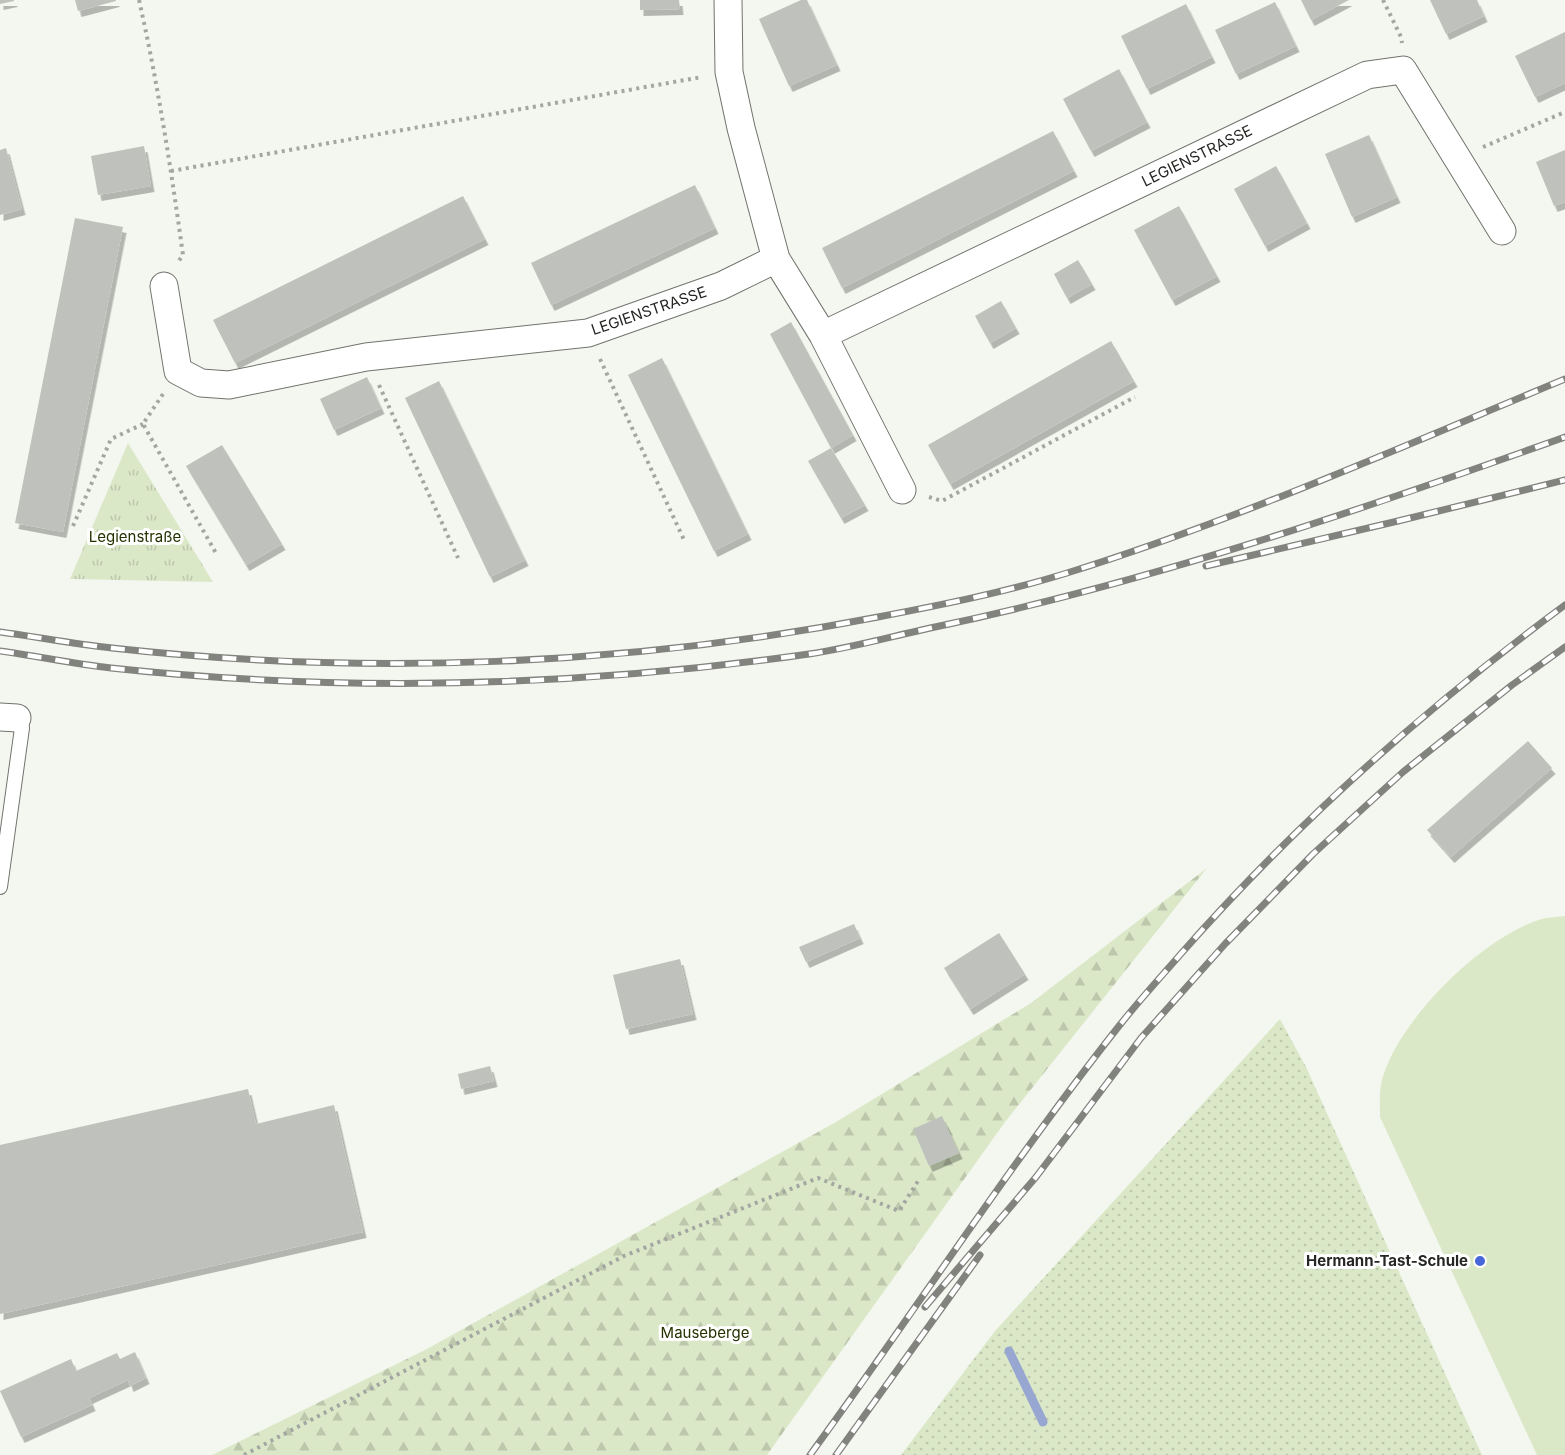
<svg xmlns="http://www.w3.org/2000/svg" width="1565" height="1455" viewBox="0 0 1565 1455" font-family="Inter,sans-serif">
	<style>
		.grass { fill: url(#grass-dots) }
		.forest { fill: url(#forest-firs) }
		.park { fill: url(#park-tufts) }
		.pitch { fill: #dbe8c8 }
		.lines { fill: none; stroke-linecap: round; stroke-linejoin: round }
		.stream { stroke: #97a7d2; stroke-width: 9 }
		.building { fill: #bfc2bc; filter: url(#shadow) }
		.service-casing { stroke: #71736d; stroke-width: 16 }
		.minor-casing { stroke: #71736d; stroke-width: 29 }
		.path { stroke: #a4a6a1; stroke-width: 4; stroke-dasharray: 3 4.5; stroke-linecap: butt }
		.service { stroke: #fff; stroke-width: 14 }
		.minor { stroke: #fff; stroke-width: 27 }
		.rail-casing { stroke: #82837f; stroke-width: 7 }
		.rail { stroke: #fff; stroke-width: 4.5; stroke-dasharray: 14; stroke-linecap: butt }
		.poi-dot { fill: #4766d9; stroke: #fff; stroke-width: 2 }
		.labels { text-anchor: middle; stroke-width: 6; stroke-linejoin: round; paint-order: stroke }
		.street-label { font-size: 15px; fill: #262724; stroke: #fff }
		.park-label { font-size: 15px; fill: #243200; stroke: #fff }
		.poi-label { font-size: 15px; font-weight: bold; fill: #262724; stroke: #fff; text-anchor: end }
	</style>
	<defs>
		<pattern id="grass-dots" width="8" height="8" patternUnits="userSpaceOnUse" patternTransform="scale(1.5)"><rect width="8" height="8" fill="#dbe8c8"/><path d="M2 2h.1M6 6h.1" fill="none" stroke="#bcc7ac" stroke-width="1.8" stroke-linecap="round"/></pattern>
		<pattern id="forest-firs" width="22" height="20" patternUnits="userSpaceOnUse" patternTransform="scale(1.5)"><rect width="22" height="20" fill="#dbe8c8"/><path d="M5 1l3.5 6h-7zM16 11l3.5 6h-7z" fill="#bcc7ac"/></pattern>
		<pattern id="park-tufts" width="24" height="20" patternUnits="userSpaceOnUse" patternTransform="scale(1.5)"><rect width="24" height="20" fill="#dbe8c8"/><path d="M3 7l-1-3M5 7V3M7 7l1-3M15 17l-1-3M17 17v-4M19 17l1-3" fill="none" stroke="#bcc7ac"/></pattern>
		<filter id="shadow"><feDropShadow dx="3.5" dy="6" stdDeviation="0" flood-color="#0004"/></filter>
	</defs>
	<rect width="100%" height="100%" fill="#f4f7f0"/>
	<path class="grass" d="M1280,1019L1306,1067L1482,1455H901L995,1331Z"/>
	<path class="forest" d="M1207,868L1005,1122L767,1455H212L425,1350L836,1122L1031,1003Z"/>
	<path class="park" d="M128,443L213,582L70,579Z"/>
	<path class="pitch" d="M1565,916V1455H1537L1380,1117C1380,1105 1379,1091 1382,1080C1398,1020 1483,936 1542,919C1549,917 1558,917 1565,916Z"/>
	<g class="lines">
		<path class="stream" d="M1009,1351L1043,1422"/>
	</g>
	<path class="building" d="M0,0H14V1L0,4Z
		M75,0H116V1L78,11Z
		M640,0H679L680,9L640,10Z
		M801,0H807L837,65L789,86L759,19Z
		M1301,0H1349L1311,20Z
		M1430,0H1477L1484,16L1446,34Z
		M1275,2L1296,46L1236,74L1215,30Z
		M1186,4L1212,57L1147,89L1121,36Z
		M1565,32V83L1535,97L1515,56Z
		M1119,69L1147,122L1091,151L1063,99Z
		M1053,131L1074,171L842,288L822,248Z
		M1369,135L1397,197L1352,217L1325,154Z
		M144,146L151,186L98,195L91,156Z
		M6,148L22,209L0,215V150Z
		M1565,150V202L1554,206L1536,162Z
		M1276,166L1307,223L1265,246L1234,189Z
		M695,185L715,228L551,305L531,263Z
		M463,196L485,239L235,363L213,320Z
		M1179,206L1217,276L1172,300L1134,230Z
		M75,218L123,227L63,532L15,523Z
		M1078,260L1092,284L1067,298L1054,274Z
		M1001,301L1016,328L990,343L975,316Z
		M791,322L853,435L831,448L865,505L841,518L808,461L831,448L770,334Z
		M1111,341L1134,381L950,484L928,445Z
		M662,358L748,534L714,551L628,375Z
		M367,377L381,408L334,430L320,399Z
		M439,381L525,560L490,577L405,398Z
		M222,445L282,544L246,565L186,466Z
		M1528,741L1552,768L1451,857L1427,830Z
		M854,924L860,938L806,962L799,947Z
		M999,933L1025,974L970,1009L944,968Z
		M680,959L693,1014L626,1029L613,975Z
		M490,1066L494,1081L461,1089L458,1074Z
		M248,1089L256,1124L334,1105L363,1232L0,1314V1145Z
		M942,1116L959,1153L929,1166L913,1129Z
		M135,1352L146,1378L130,1386L128,1380L89,1398L92,1405L21,1437L0,1391L71,1359L76,1371L117,1353L120,1359Z"/>
	<g class="lines">
		<defs>
			<path id="service" d="M0,887L22,728L21,722L17,718"/>
			<path id="minor" d="M728,0L729,72L741,128L776,259L823,335L902,490
				M164,286L178,371L201,383L229,385L366,357L588,333L721,286L776,259
				M823,335L1367,75L1403,70L1502,231
				M0,717L17,718"/>
		</defs>
		<use href="#service" class="service-casing"/>
		<use href="#minor" class="minor-casing"/>
		<path class="path" d="M139,0C158,84 171,169 183,255L178,262
			M1383,0L1401,37L1402,43
			M1483,147L1565,112
			M171,171L702,77
			M600,359L685,542
			M379,385L458,558
			M163,394L143,424L217,555
			M929,497L942,501L1135,397
			M73,526L111,439L143,424
			M244,1455L624,1256L818,1178L899,1211L920,1178"/>
		<use href="#service" class="service"/>
		<use href="#minor" class="minor"/>
		<defs>
			<path id="rail" d="M1206,566L1398,521L1565,480
				M0,632C37,637 75,644 112,648C366,676 627,666 878,617C941,605 1006,592 1067,573C1237,520 1401,447 1565,379
				M0,651C37,656 74,664 111,668C344,693 577,687 809,654C851,648 893,636 935,627C1150,582 1358,511 1565,437
				M925,1307L1036,1177L1141,1038L1225,944L1313,854L1403,772L1512,685L1565,647
				M810,1455C914,1313 1010,1164 1119,1026C1138,1002 1159,979 1179,956C1295,824 1424,709 1565,605
				M836,1455L980,1255"/>
		</defs>
		<use href="#rail" class="rail-casing"/>
		<use href="#rail" class="rail"/>
	</g>
	<circle class="poi-dot" cx="1480" cy="1261" r="6"/>
	<g class="labels">
		<g class="street-label">
			<text transform="translate(1197 156) rotate(-26)" y="5">LEGIENSTRASSE</text>
			<text transform="translate(649 311) rotate(-19)" y="5">LEGIENSTRASSE</text>
		</g>
		<g class="park-label">
			<text x="135" y="542">Legienstraße</text>
			<text x="705" y="1338">Mauseberge</text>
		</g>
		<g class="poi-label">
			<text x="1468" y="1266">Hermann-Tast-Schule</text>
		</g>
	</g>
</svg>
